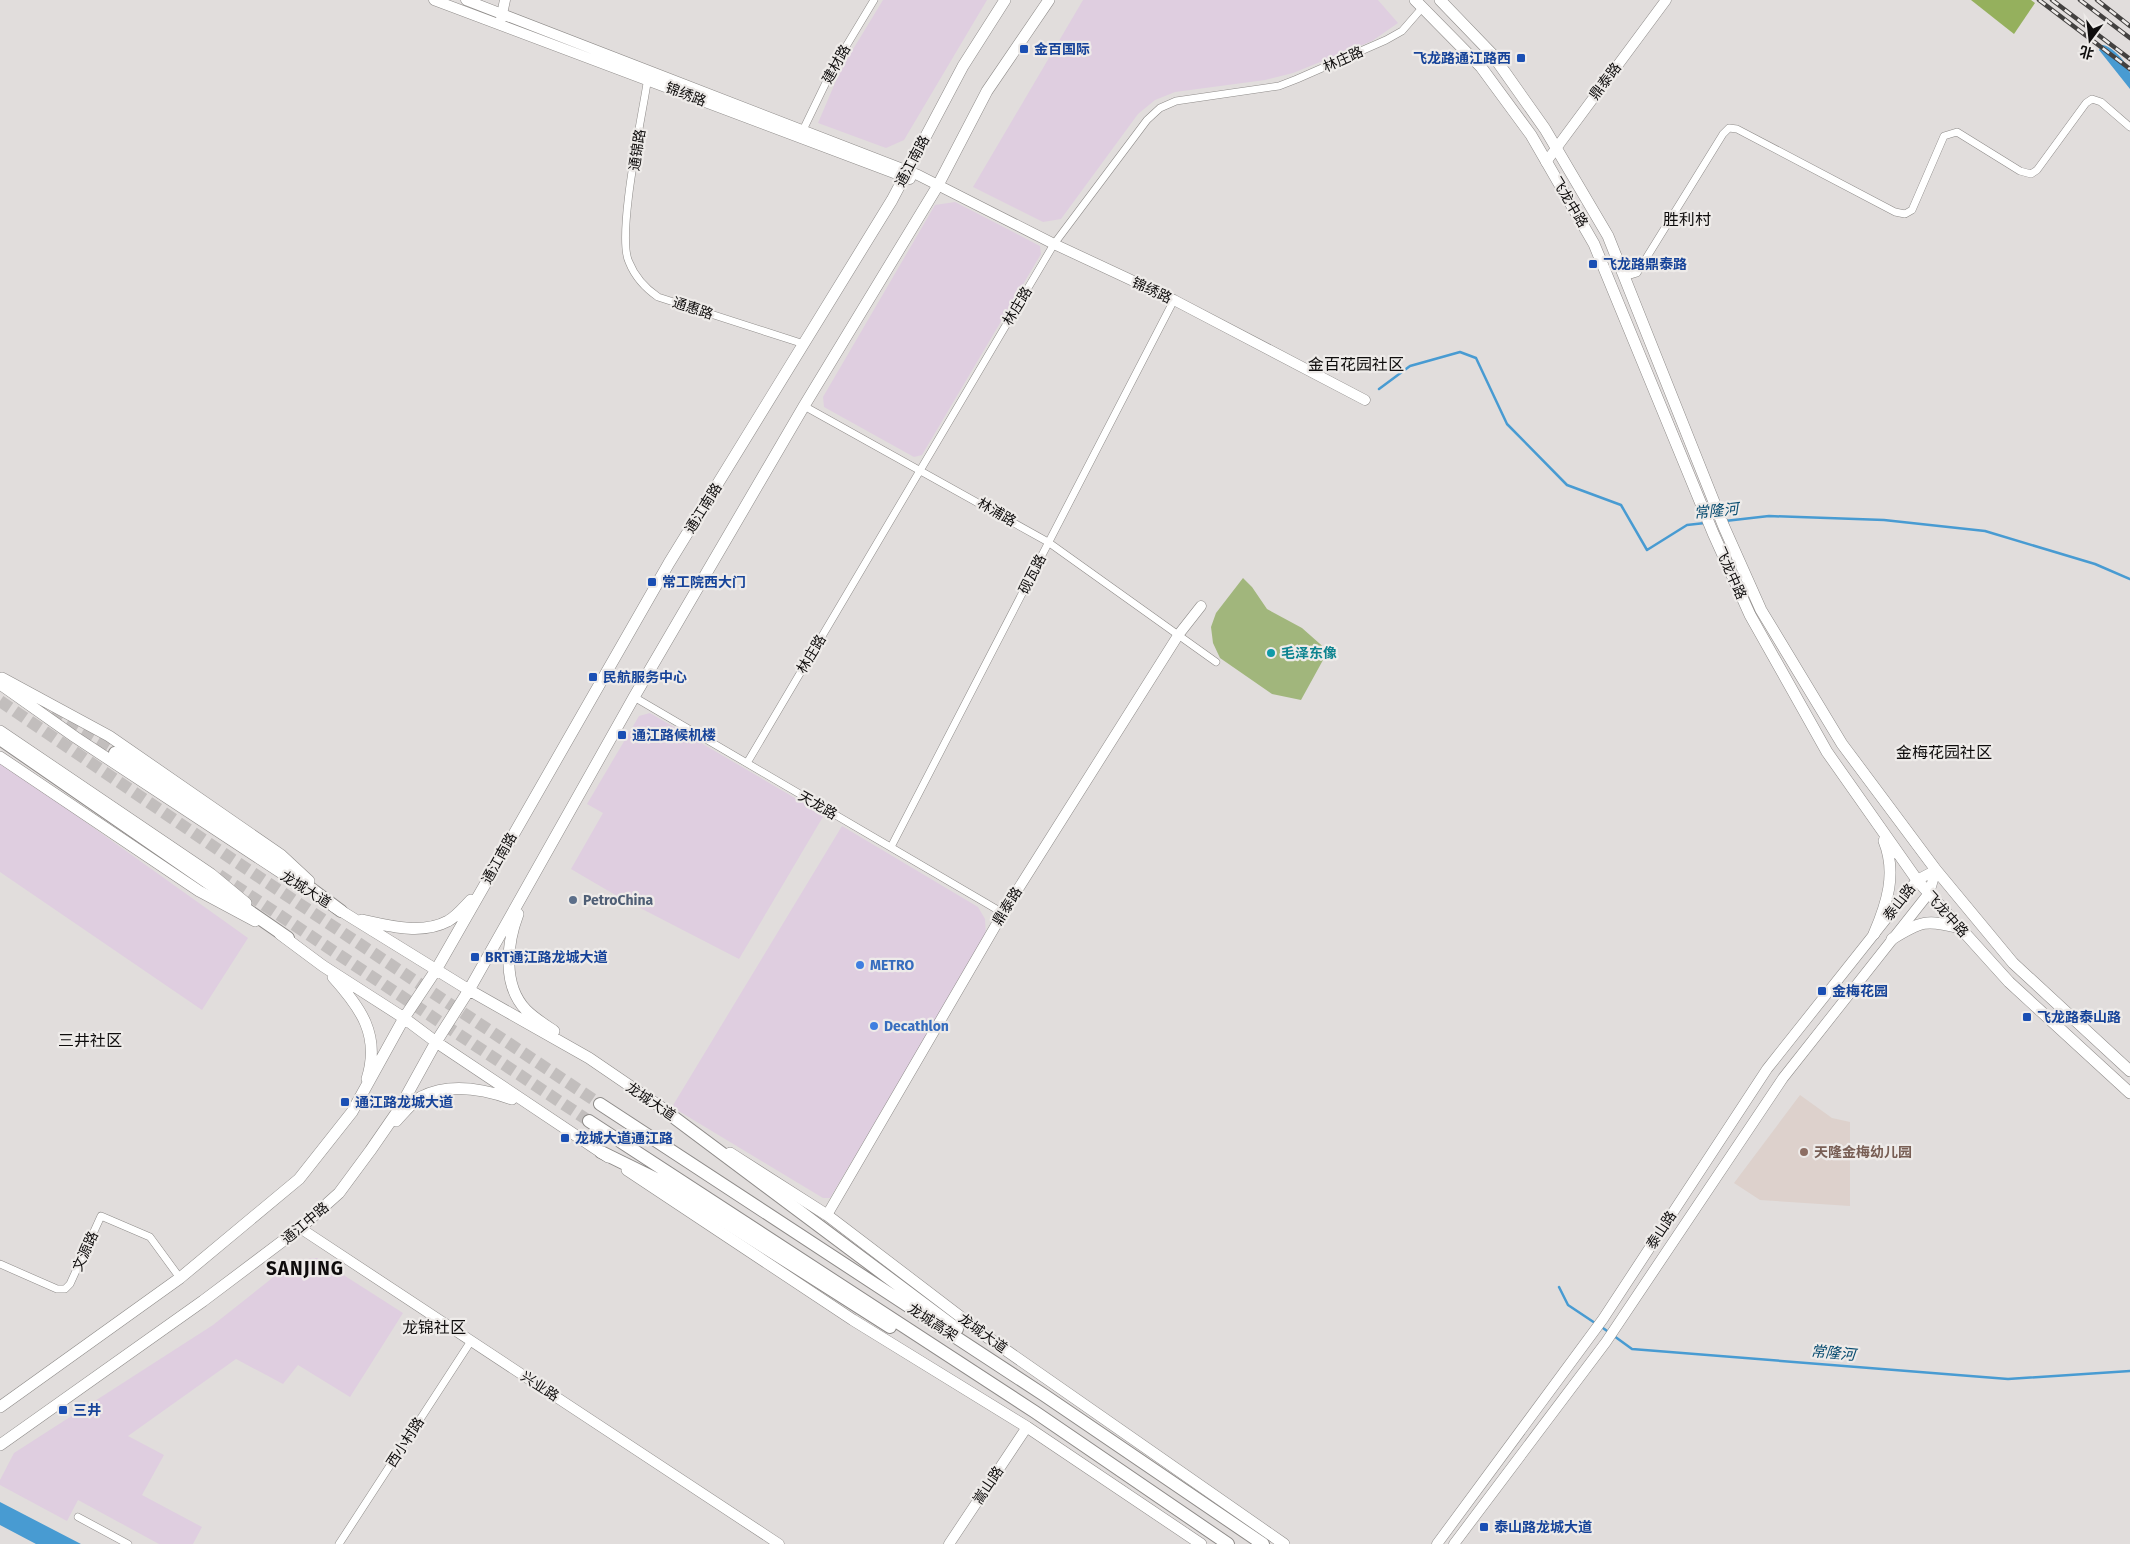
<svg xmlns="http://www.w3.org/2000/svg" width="2130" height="1544" viewBox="0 0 2130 1544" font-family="'Fira Sans','Noto Sans SC',sans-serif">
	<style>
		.commercial { fill: #dfcee0 }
		.built { fill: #ddd1cc }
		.green { fill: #a1b67c }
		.forest { fill: #95b05d }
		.water { fill: #489bd2 }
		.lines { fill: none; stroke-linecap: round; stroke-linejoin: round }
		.stream { stroke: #489bd2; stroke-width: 2.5 }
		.highway-tunnel { stroke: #c2bebd; stroke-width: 12; stroke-dasharray: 12 6; stroke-linecap: butt }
		.street-casing { stroke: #8e8b89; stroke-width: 8 }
		.secondary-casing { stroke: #8e8b89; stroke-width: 11 }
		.primary-casing { stroke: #8e8b89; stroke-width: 12 }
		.highway-casing { stroke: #8e8b89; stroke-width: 14 }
		.street { stroke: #fff; stroke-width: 7 }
		.secondary { stroke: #fff; stroke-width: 10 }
		.primary { stroke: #fff; stroke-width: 11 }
		.highway { stroke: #fff; stroke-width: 12 }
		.rail-casing { stroke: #434140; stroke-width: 4.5 }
		.rail { stroke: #eeebe9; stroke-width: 2.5; stroke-dasharray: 8; stroke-linecap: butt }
		.transit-dot { fill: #1a4fb4; stroke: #eeebe9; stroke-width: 2 }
		.culture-dot { fill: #0f9aa8; stroke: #eeebe9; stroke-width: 2 }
		.service-dot { fill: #5c6f8a; stroke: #eeebe9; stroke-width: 2 }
		.shop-dot { fill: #3f7fe0; stroke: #eeebe9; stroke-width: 2 }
		.education-dot { fill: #8d6e63; stroke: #eeebe9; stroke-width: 2 }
		.labels { text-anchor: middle; stroke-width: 4.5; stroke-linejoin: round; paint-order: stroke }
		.transit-label { font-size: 14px; font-weight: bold; fill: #164399; stroke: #eeebe9; text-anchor: start }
		.street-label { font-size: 14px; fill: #0f0d0d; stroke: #eeebe9 }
		.culture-label { font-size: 14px; font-weight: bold; fill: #0d838f; stroke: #eeebe9; text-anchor: start }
		.service-label { font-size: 14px; font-weight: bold; fill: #4e5e75; stroke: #eeebe9; text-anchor: start }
		.shop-label { font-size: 14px; font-weight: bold; fill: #366cbe; stroke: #eeebe9; text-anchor: start }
		.education-label { font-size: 14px; font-weight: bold; fill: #785e54; stroke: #eeebe9; text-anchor: start }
		.water-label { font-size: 15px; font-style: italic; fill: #084c70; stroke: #eeebe9 }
		.quarter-label { font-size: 16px; fill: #0f0d0d; stroke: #eeebe9 }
		.district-label { font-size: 19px; font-weight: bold; letter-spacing: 1px; fill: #0f0d0d; stroke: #eeebe9 }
	</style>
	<rect width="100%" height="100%" fill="#e1dddc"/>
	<path class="commercial" d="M883,0H987L904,140L886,148L818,123L841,69Z
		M1083,0H1378L1398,23L1372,41L1293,73L1265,80L1175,92L1155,100L1138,114L1061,219L1043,222L973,187Z
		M955,202L1040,246L1041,254L922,455L914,457L824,407L823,397L935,205Z
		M650,713L824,815L739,959L617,896L571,869L603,813L587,804L639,716Z
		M0,761L248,938L202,1010L0,872Z
		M842,826L978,907L985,919L986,936L830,1198H823L672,1107Z
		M317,1258L403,1313L350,1397L298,1365L283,1384L236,1359L128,1436L164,1455L142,1495L202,1527L193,1544H159L78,1500L67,1521L0,1485V1480L14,1453L213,1325L295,1260Z"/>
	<path class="built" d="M1800,1095L1832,1118L1850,1122V1206L1760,1200L1734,1183Z"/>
	<path class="green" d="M1243,578L1252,587L1267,609L1302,628L1328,651L1301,700L1272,694L1220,658L1213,643L1211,627L1216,613Z"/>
	<path class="forest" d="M1971,0H2031L2035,3L2014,34Z"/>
	<path class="water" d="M2102,45C2111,45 2128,63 2130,73C2130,78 2130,84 2130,89L2099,50Z
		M0,1502L81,1544H36L0,1525Z"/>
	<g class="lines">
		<path class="stream" d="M1379,389L1410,366L1460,352L1476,358L1507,424L1567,485L1621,505L1647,550L1687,525L1705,523
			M1725,521L1769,516L1884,520L1985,531L2095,564L2130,579
			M1559,1287L1568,1305L1595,1323
			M1600,1326L1610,1333
			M1614,1336L1632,1349L2008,1379L2130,1371"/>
		<path class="highway-tunnel" d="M0,701L232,859L600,1104
			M51,714L115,753
			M219,875L589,1121"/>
		<defs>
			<path id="street" d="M648,77C643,112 616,236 629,262C635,277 645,288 658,297L804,344
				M803,130L833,68L874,0
				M1624,277L1637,273L1723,134L1729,128L1737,129L1895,212L1905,214L1912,210L1944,136L1957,132L2020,171L2031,174L2037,170L2086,103L2092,99L2101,102L2130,127
				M804,406L1048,542L1216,662
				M634,697L1003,913
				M747,763L1054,244L1147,120L1160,108L1176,101L1279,86L1297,79L1386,40L1402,31L1422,8
				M891,847L1174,300
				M0,1264L57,1289H65L70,1284L101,1216L150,1237L180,1278
				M78,1517L128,1544
				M339,1544L471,1341"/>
			<path id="secondary" d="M434,0L910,179
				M466,0L918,175L1054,244L1174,300L1365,400
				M501,19L505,0
				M1546,162L1666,0
				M827,1215L1003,913L1179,634L1201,606
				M300,1228L779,1544
				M949,1544L1027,1427
				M1437,1544L1603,1319L1767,1069L1917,880L1936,870
				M1454,1544L1606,1342L1783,1078L1929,893L1936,870"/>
			<path id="primary" d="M1415,0L1481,67L1531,135L1594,244L1713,533L1750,615L1827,752L1917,880L2009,982L2130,1093
				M1440,0L1492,54L1545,129L1608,236L1724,527L1761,610L1842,744L1936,870L2013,963L2130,1071
				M2,678L109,736L281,855L309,881
				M0,684L75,737L286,876
				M0,731L211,874L246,903
				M0,757L199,891L255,921
				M333,906L469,990L589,1058L671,1114
				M518,914C507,943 502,985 526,1010C534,1018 545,1025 554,1031
				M362,920C389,926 422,935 448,921C456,917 465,906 471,900
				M280,934L323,966L404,1018L436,1042L608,1157
				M1874,934C1887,904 1897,873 1884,841
				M1892,939C1921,921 1926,919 1960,928
				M333,977C360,1007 381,1035 367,1079
				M396,1121C403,1114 412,1102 421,1097C450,1082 484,1089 512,1099
				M730,1153L827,1215L987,1337L1284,1544
				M627,1170L853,1320L1027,1427L1201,1544
				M0,1407L180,1278L299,1179L352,1112L404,1018L436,970L669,563L892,200L963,66L1005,0
				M0,1445L203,1301L300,1228L339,1193L370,1151L399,1109L436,1042L469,990L634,697L804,406L937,187L987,91L1049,0"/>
			<path id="highway" d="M0,739L288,938
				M115,753L274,861L341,911
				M600,1104L1044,1395L1263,1544
				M664,1110L957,1329
				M589,1121L1035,1412L1228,1544
				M601,1152L662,1182L890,1327"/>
		</defs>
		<use href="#street" class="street-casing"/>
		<use href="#secondary" class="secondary-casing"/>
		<use href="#primary" class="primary-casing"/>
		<use href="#highway" class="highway-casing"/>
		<use href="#street" class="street"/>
		<use href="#secondary" class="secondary"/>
		<use href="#primary" class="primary"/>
		<use href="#highway" class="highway"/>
		<defs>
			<path id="rail" d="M2039,0L2130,69
				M2052,0L2130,59
				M2080,0L2130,38
				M2097,0L2130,26"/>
		</defs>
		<use href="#rail" class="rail-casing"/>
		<use href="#rail" class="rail"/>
	</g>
	<g class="transit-dot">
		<rect x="1019" y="44" width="10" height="10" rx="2.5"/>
		<rect x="1516" y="53" width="10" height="10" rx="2.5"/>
		<rect x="1588" y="259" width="10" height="10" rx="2.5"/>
		<rect x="647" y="577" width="10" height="10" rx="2.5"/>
		<rect x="588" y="672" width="10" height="10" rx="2.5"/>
		<rect x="617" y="730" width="10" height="10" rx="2.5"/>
		<rect x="470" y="952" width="10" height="10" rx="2.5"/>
		<rect x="1817" y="986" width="10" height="10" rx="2.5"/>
		<rect x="2022" y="1012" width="10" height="10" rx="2.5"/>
		<rect x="340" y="1097" width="10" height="10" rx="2.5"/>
		<rect x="560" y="1133" width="10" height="10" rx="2.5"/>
		<rect x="58" y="1405" width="10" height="10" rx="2.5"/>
		<rect x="1479" y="1522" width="10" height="10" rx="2.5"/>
	</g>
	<circle class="culture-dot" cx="1271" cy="653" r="5"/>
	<circle class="service-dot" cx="573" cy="900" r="5"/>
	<g class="shop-dot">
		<circle cx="860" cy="965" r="5"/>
		<circle cx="874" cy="1026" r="5"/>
	</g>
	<circle class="education-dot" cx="1804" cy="1152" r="5"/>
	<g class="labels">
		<g class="transit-label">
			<text x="1034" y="54">金百国际</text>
			<text x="1511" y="63" text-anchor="end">飞龙路通江路西</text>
			<text x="1603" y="269">飞龙路鼎泰路</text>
			<text x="662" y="587">常工院西大门</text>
			<text x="603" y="682">民航服务中心</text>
			<text x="632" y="740">通江路候机楼</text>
			<text x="485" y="962">BRT通江路龙城大道</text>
			<text x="1832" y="996">金梅花园</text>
			<text x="2037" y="1022">飞龙路泰山路</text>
			<text x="355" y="1107">通江路龙城大道</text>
			<text x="575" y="1143">龙城大道通江路</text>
			<text x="73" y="1415">三井</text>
			<text x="1494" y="1532">泰山路龙城大道</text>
		</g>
		<g class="street-label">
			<text transform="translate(1343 59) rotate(-24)" y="5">林庄路</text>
			<text transform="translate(836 64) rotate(-61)" y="5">建材路</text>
			<text transform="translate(1605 81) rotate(-53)" y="5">鼎泰路</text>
			<text transform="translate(686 94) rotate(21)" y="5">锦绣路</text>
			<text transform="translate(637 150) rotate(-81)" y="5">通锦路</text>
			<text transform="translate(912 161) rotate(-62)" y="5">通江南路</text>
			<text transform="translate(1570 202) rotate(59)" y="5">飞龙中路</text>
			<text transform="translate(1152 290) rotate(25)" y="5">锦绣路</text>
			<text transform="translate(1017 306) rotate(-59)" y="5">林庄路</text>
			<text transform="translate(693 308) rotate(18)" y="5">通惠路</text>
			<text transform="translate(703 508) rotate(-58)" y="5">通江南路</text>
			<text transform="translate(997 512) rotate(30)" y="5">林浦路</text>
			<text transform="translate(1731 573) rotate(66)" y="5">飞龙中路</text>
			<text transform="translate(1032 574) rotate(-63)" y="5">砚瓦路</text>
			<text transform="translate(811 654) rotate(-59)" y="5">林庄路</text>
			<text transform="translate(818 805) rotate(30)" y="5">天龙路</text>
			<text transform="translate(499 858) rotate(-61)" y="5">通江南路</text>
			<text transform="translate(306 889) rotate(32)" y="5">龙城大道</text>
			<text transform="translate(1899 902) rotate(-52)" y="5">泰山路</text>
			<text transform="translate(1007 906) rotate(-58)" y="5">鼎泰路</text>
			<text transform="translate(1947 914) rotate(48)" y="5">飞龙中路</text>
			<text transform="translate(651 1101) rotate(34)" y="5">龙城大道</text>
			<text transform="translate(305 1223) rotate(-40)" y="5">通江中路</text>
			<text transform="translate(1661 1230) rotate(-57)" y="5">泰山路</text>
			<text transform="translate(85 1251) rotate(-66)" y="5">文源路</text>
			<text transform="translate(933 1322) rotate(33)" y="5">龙城高架</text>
			<text transform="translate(983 1333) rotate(36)" y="5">龙城大道</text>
			<text transform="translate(540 1386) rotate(33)" y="5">兴业路</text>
			<text transform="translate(405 1442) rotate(-57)" y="5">西小村路</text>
			<text transform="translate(988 1485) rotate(-56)" y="5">嵩山路</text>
		</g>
		<g class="culture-label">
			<text x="1281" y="658">毛泽东像</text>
		</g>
		<g class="service-label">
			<text x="583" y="905">PetroChina</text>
		</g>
		<g class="shop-label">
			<text x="870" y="970">METRO</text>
			<text x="884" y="1031">Decathlon</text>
		</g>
		<g class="education-label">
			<text x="1814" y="1157">天隆金梅幼儿园</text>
		</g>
		<g class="water-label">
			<text transform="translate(1716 511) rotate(-6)" y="5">常隆河</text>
			<text transform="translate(1833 1353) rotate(5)" y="5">常隆河</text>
		</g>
		<g class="quarter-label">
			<text x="1687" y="225">胜利村</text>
			<text x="1356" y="370">金百花园社区</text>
			<text x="1944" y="758">金梅花园社区</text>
			<text x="90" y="1046">三井社区</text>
			<text x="434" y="1333">龙锦社区</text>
		</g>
		<g class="district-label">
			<text x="305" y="1275">SANJING</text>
		</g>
	</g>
	<g transform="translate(2090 40) rotate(195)" stroke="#eeebe9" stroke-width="4" paint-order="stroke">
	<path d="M0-4L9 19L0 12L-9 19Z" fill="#0f0d0d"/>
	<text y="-8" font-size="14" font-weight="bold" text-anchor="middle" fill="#0f0d0d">北</text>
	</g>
</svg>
